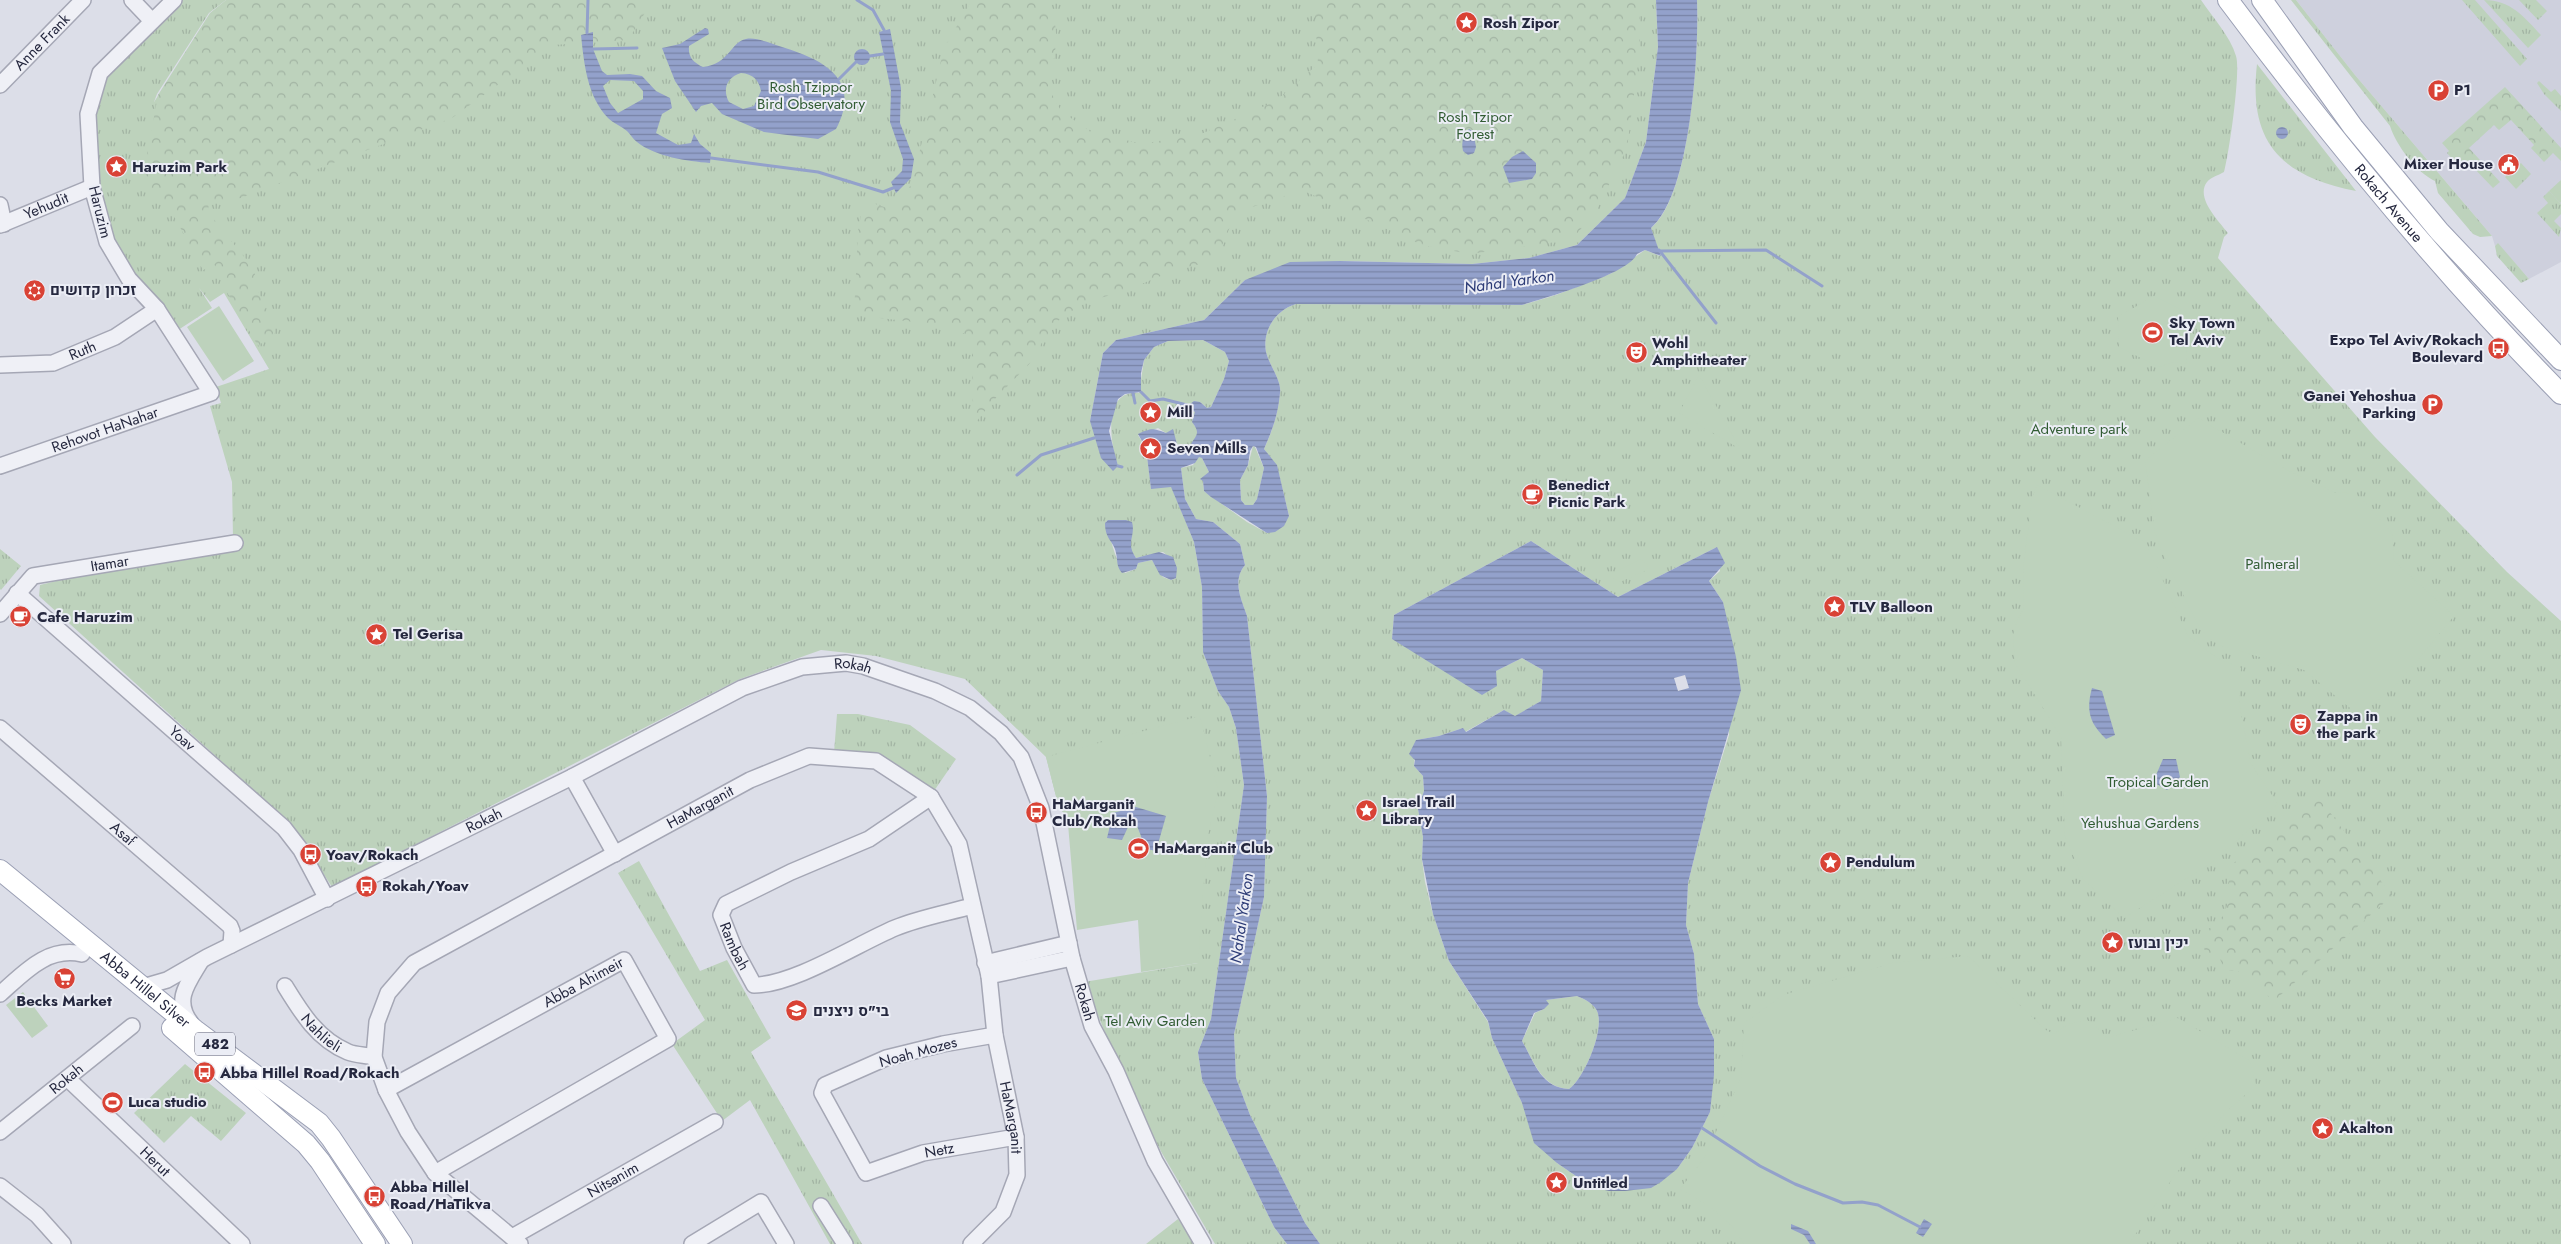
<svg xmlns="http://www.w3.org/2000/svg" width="2561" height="1244" viewBox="0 0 2561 1244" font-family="Jost,Heebo,sans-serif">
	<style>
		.built { fill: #ced0dd }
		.grass { fill: url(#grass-tufts); fill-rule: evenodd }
		.forest { fill: url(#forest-crowns) }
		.garden { fill: #bdd2bc }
		.water { fill: url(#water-rules); fill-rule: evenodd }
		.pier { fill: #dcdee8 }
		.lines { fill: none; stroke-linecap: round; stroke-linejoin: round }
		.stream { stroke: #93a1cb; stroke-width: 3 }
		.minor-casing { stroke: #a5a7b5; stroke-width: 18 }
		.major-casing { stroke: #9a9fb4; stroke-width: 22 }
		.minor { stroke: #eff0f6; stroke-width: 15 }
		.major { stroke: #fff; stroke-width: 20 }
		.labels { text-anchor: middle; stroke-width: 4; stroke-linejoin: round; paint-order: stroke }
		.shield { fill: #ebedf5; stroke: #606376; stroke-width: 1 }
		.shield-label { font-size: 14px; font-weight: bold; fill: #25283f }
		.poi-label { font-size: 15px; font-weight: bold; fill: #25283f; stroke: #ebedf5; text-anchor: start }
		.street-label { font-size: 15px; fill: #25283f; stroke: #ebedf5 }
		.park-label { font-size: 15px; fill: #315c33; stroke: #ebedf5 }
		.water-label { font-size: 16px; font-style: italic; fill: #2c3b76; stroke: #ebedf5 }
	</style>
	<defs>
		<pattern id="grass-tufts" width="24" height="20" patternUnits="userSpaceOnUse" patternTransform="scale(1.25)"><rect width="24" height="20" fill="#bdd2bc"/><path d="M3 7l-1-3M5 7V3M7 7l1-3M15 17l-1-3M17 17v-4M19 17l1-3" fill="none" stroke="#a2b4a3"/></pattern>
		<pattern id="forest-crowns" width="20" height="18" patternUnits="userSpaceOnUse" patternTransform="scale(1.25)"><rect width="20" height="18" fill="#bdd2bc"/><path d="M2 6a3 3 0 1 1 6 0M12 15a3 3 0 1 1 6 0" fill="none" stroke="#a2b4a3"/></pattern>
		<pattern id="water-rules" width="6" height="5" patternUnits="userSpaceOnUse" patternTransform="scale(1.25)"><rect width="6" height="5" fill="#93a1cb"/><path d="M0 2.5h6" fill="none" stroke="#7883a6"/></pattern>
	</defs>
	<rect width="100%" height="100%" fill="#dcdee8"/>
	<path class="built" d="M2296,0H2561V262L2529,279L2498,244L2495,246L2492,236L2355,75Z"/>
	<path class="grass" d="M181,0H226L209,13L157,94L154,102L212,14L231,0H1656L1658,47L1646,142L1625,198L1577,245L1529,258L1472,264L1340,261L1245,280L1204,320L1116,340L1103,353L1090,421L1118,466C1110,444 1102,389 1139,393L1144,360L1154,347L1168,341L1203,340L1225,352L1229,361L1224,379L1211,407L1207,408L1200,402L1187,405L1182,410L1185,414L1191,409L1195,412L1194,425L1197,428V435L1189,449L1179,452L1166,433L1158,428L1138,435L1146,448L1151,488L1171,486L1194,542L1202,587L1203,652L1218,691L1229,707L1236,728L1244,785L1211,1019L1198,1052L1202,1079L1274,1227L1287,1244H1215L1163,1155L1118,1072L1110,1044L1084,982L1198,963L1068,824L1066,815L1059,808L1046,757L965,679L876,656L821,650L740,679L332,887L302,840L262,798L39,596L40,585L233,538L232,482L210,406L221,403L216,387L269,369L224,293L210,302L199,288L212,308L175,332L111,241L99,186L93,116L98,92L111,68L154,24ZM1126,520L1132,532L1130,549L1136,558L1163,552L1175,562L1176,578L1171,580L1163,577L1152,560L1138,563L1136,569L1125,573C1114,560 1111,538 1106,521Z
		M1697,0H2201C2213,18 2230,36 2236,56C2241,71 2229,154 2224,172C2219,175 2211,177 2207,182C2195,198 2219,221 2228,233L2224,237L2218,258L2375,437L2507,572L2561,621V1244H1320L1305,1223L1250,1115L1236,1078L1234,1034L1264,897L1267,796L1247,616C1241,598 1232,581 1245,565L1240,544L1213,522L1196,519L1185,499L1181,468L1193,465L1199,456L1202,458L1209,472L1203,481L1204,491L1247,522L1267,533L1289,516L1277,466L1264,449C1273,429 1278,414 1280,393C1282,380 1269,365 1266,352C1262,330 1276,310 1296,304L1522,305L1556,295L1612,273L1645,250L1660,256C1659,246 1651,235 1651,228C1691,196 1699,51 1697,0ZM1531,541L1618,597L1717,547L1720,571L1709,581L1723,602L1727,627L1729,735L1708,802L1688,883L1686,925L1694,954L1698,1004L1714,1039L1710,1112L1692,1148L1677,1169L1592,1187L1557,1163L1522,1103L1492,1038L1488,1022L1449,961L1433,914L1425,882L1422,859L1423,837L1418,809L1424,791L1423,776L1414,766L1416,740L1439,736L1463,728L1465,732L1504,710L1514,717L1541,701L1543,670L1522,658L1496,671L1392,639L1394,615Z
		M2291,0H2296L2355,75L2492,236L2480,237L2473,234L2438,193L2435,181C2417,173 2396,145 2390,126Z
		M2462,0H2475L2527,59L2520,66Z
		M2484,0C2511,0 2524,17 2541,35L2528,48Z
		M2519,0H2536L2547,11L2538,20Z
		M2257,64L2356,191C2281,176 2248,143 2257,64Z
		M2539,81L2551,92L2555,89L2561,96V111L2544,94L2537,83Z
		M2521,163L2531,174L2516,189L2505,177Z
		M2549,191L2561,204V214L2554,221L2561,228L2559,237L2537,213L2548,203L2543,197Z
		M2498,243L2529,279L2521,283L2497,256L2495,246Z
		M1253,446L1255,447L1264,468L1257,499L1253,505H1245L1241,500L1240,480L1248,465Z
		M0,549L21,566L1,590L0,589Z
		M837,714H858L910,725L956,759L934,791L834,753Z
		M639,861L700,971L727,960L771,1038L751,1052L862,1244H830L750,1100L722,1121L672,1044L705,1020L618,873Z
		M1577,996C1584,999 1591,1002 1596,1009C1607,1026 1584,1079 1569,1089C1542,1088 1534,1062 1522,1041L1535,1013L1544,1009L1546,1000Z
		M185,1064L246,1113L221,1141L191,1116L164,1143L134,1113Z
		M1178,1219L1196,1244H1146Z"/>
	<path class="forest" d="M226,0H653L628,40L553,45L452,118L241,198L209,202L208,212L253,268L255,275L253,281L275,326L274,334L258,346L225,289L215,265L203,270L167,203L141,188L158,95L210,13Z
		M972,0H1048C1062,32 1055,54 1048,87L1061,111L1088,130L1141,144L1201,134L1276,101L1318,64L1314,0H1640V48L1627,148L1597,209L1576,235L1556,242L1470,254L1422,245L1302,190L1235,213L1218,259L1168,273L1122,292L1085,302L1060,319L1041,344L1038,355L992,402L976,422L973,415L972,351L968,335L940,325L854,315L858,231L864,200L890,209L912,184L944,48Z
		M2505,87L2561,148V161L2553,153L2544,162L2531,148L2534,145L2511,120L2499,130L2494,125L2469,148L2500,182L2493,188L2470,164L2463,171L2447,153L2449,151L2442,143Z
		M2318,796L2392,896L2275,1000L2255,988L2238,971L2224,970L2219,956L2206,954L2203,945L2208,929C2232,917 2230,890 2228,867L2296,817Z"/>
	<path class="garden" d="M2561,180V202L2560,203L2549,191Z
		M2154,296L2186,312L2187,364L2173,362L2159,367L2119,347L2118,317Z
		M219,306L254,361L223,381L187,327Z
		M1699,375L1740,449L1679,413Z
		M2198,418L2287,470L2336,493L2343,492L2360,497L2392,533L2394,561L2454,616L2401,680L2362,714L2355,712L2304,670L2219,645L2208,637L2200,628L2162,552L2155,533L2145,461Z
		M2037,485L2146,543L2188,636L2217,658L2241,668L2239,703L2251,764L2278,804L2211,863L2124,918L2083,879L2065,836L2061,737L2015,663L2013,635L2017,621L2024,608L2023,569L2032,498Z
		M1641,559L1648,565L1647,570L1620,582L1613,578V573Z
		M1200,716L1218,790L1207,840L1198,963L1141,972L1138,920L1077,930L1068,824L1066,815L1059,808L1046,757Z
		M1968,956L2046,1030L2054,1034L2068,1024L2087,1020L2096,1026L2106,1038L2178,1018L2250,1061L2256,1085L2224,1114L2174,1176L2129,1244H1744C1731,1218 1705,1203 1680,1189L1703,1160L1741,1078L1744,1023L1783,995L1892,963Z
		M23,992L48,1026L32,1038L6,1005Z"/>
	<path class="water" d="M1656,0H1697C1699,53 1691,194 1651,228L1661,256L1645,250L1637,254C1629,274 1545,298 1522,305L1296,304C1276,310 1262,330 1266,352C1269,365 1282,380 1280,393C1278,415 1273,428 1264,449L1277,465L1289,516L1284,526L1275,532L1267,533L1211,497L1204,491L1203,481L1200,479L1209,472L1202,458L1199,457L1195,463L1181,468L1185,499L1196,519L1213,522L1240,544L1245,565C1232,581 1241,598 1247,616L1267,796L1264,897L1234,1034L1236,1078L1250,1115L1305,1223L1320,1244H1287L1274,1227L1202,1079L1198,1052L1211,1019L1244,785L1236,728L1229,707L1218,691L1203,652L1202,587L1194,542L1171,487L1151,489L1146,448L1138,434C1152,428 1152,428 1166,433L1173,429L1179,452L1189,449C1193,436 1203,436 1192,422L1195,412L1191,409L1184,415L1182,410L1194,401L1200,402L1207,408L1211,407L1224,379L1229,361L1225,352L1203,340L1168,341L1154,347L1144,360L1141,373V392L1125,394L1118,399L1109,431L1118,466L1113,471L1101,458L1090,421L1103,353L1116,340L1204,320L1245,280L1290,262L1340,261L1472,264L1529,258L1577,245L1625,198L1646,142L1658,47ZM1253,446L1256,447L1264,468L1257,499L1253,505H1245L1241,500L1240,480L1248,465L1250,451Z
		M705,28L708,29L709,34L689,46C688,57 693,62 703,67C730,64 730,42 746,39C756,37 770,43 779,46C822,59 863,78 836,129L818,139L764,132L722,114L712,103L701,106L696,112L675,81L662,48L680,44ZM741,73C753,74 759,80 761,91L754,106L743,109L729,102C722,89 727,77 741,73Z
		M890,29L901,88L900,123L914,159L911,178L896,193L891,182L902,171L903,159L890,122L891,91L879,32Z
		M593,32V49L602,71L607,75L630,74L642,76L656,91L670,98L672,108L662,114L656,133L678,145L691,143L694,134L700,144L711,153L710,163C687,161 656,157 637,142C633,139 630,134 627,131C621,126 613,123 608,118C587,96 584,63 581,35ZM610,80L634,81L643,91V99L618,113L610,103L603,86Z
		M854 57a8 8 0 1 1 16 0a8 8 0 1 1-16 0Z
		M2276 133a6 6 0 1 1 12 0a6 6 0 1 1-12 0Z
		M1469,129L1473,131L1476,147L1474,153L1468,155L1463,151C1461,142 1463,135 1469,129Z
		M1523,151L1536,163V173L1532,179L1509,183L1503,167L1512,157Z
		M1108,520H1126L1132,522C1136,537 1125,542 1136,558L1159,552L1173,557L1177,568L1176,578L1171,580L1160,575L1152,560L1138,563L1136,569L1122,573C1116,566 1118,561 1116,553C1114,541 1105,540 1105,523Z
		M1531,541L1618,597L1717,547L1725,563L1709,581L1723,602L1736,657L1741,690L1708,802L1688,883L1686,925L1694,954L1698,1004L1714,1039V1075L1710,1112L1692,1148L1677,1169L1661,1182L1651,1188L1625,1191H1609L1592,1187L1557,1163L1534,1143L1522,1103L1492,1038L1488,1021L1449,961L1433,914L1422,859L1423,837L1418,809L1424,791L1423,776L1414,766L1415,760L1409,754L1416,740L1439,736L1463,728L1466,732L1504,710L1515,716L1541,701L1543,670L1522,658L1496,671L1497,686L1482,695L1392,639L1394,615ZM1577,996C1584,999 1591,1002 1596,1009C1607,1026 1584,1079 1569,1089C1541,1088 1534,1062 1522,1041L1534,1013L1544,1009L1549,1004L1546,1000Z
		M2092,688L2102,691L2115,735L2106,739C2089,723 2086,710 2092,688Z
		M2163,759H2176L2180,777L2167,790L2153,782Z
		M1136,807L1166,816L1156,851L1142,848L1141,836L1137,826L1129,825L1122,840L1107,838L1113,813Z
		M1924,1219L1932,1224L1923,1237L1916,1233Z
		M1791,1224L1808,1231L1816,1244H1810L1804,1235L1791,1229Z"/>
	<path class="pier" d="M1685,675L1689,688L1678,691L1674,678Z"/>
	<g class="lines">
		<path class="stream" d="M857,0L873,10L884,30
			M587,33L588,0
			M593,49L637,48
			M870,56L883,54
			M839,79L856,62
			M711,158L818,172L883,192L893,188
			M1659,250L1716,323
			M1659,251L1766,250L1822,286
			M1141,392L1150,401L1163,399L1187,405
			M1133,393L1135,403
			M1118,466L1122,467
			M1017,475L1041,455L1094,438
			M1702,1128L1760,1166L1795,1184L1843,1203L1862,1202L1878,1205L1920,1227"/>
		<defs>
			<g id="minor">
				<path d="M132,0L152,21"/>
				<path id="s1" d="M0,85L83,0"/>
				<path d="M0,205L4,224"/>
				<path id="s2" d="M0,225L92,187"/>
				<path id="s3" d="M0,365L53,363L115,337L157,309"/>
				<path id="s4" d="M0,466L211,393L157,309L129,279L107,242L92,187L88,114L100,73L174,0"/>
				<path id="s5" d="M17,593L284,828L301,850L327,899"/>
				<path id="s6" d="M0,614L33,576L235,543"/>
				<path id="s7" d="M0,728L230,926L232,931L231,945"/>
				<path d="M572,777L615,854"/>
				<path id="s8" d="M931,797L869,839L791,872L726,904L721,915L734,948L754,985C794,985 857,944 895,928C919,918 947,913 972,906"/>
				<path d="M985,963L1069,943"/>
				<path d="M989,976L1072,958"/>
				<path id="s9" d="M285,986C301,1012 317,1039 348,1052C355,1055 366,1055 374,1057"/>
				<path id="s10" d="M143,987L167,980L207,957L572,777L742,688L802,667L846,663L863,666L935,691L970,708L1001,733L1021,757L1041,808L1072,958L1092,1026L1116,1071L1155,1161L1203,1244"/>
				<path d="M0,994C24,973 47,946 82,954"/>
				<path d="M191,1023C173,1000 188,983 201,961"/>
				<path id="s11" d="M995,1035L943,1044L886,1058L825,1085L822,1093L866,1173L923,1153L1016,1137"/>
				<path id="s12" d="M68,1079L242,1244"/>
				<path id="s13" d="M386,1090L624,960L668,1039L435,1173"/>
				<path id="s14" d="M0,1132L132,1026"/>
				<path d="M0,1186L37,1215L63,1244"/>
				<path d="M821,1206L845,1244"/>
				<path id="s15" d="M512,1237L715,1122"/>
				<path id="s16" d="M520,1244L435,1173L408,1132L386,1090L374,1057L377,1022L388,993L414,963L750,780L809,756L876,761L931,797L959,844L989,976L995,1035L1016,1137L1017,1175L1003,1212L971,1244"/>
				<path d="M692,1244L761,1202L786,1244"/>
			</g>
			<g id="major">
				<path id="s17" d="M2228,0C2331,138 2441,272 2561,394"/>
				<path d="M2262,0L2353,127L2439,231L2561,360"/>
				<path id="s18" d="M0,870L195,1030L319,1123L331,1138L402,1244"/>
				<path d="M172,1028L306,1144L320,1161L375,1244"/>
			</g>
		</defs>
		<use href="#minor" class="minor-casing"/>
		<use href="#major" class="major-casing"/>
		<use href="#minor" class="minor"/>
		<use href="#major" class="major"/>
	</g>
	<defs>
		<symbol id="sight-disc" viewBox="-11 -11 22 22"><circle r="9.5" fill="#d94235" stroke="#ebedf5"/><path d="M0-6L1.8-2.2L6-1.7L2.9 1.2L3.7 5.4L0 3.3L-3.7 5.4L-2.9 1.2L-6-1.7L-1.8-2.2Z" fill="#fff"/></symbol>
		<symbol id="parking-disc" viewBox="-11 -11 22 22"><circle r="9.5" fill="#d94235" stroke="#ebedf5"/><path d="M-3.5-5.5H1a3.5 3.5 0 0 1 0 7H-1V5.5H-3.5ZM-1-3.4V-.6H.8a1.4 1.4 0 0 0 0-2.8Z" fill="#fff"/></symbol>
		<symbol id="civic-disc" viewBox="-11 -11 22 22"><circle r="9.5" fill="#d94235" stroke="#ebedf5"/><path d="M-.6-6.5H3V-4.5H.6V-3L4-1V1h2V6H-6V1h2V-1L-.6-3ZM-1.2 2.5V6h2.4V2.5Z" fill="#fff"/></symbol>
		<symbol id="synagogue-disc" viewBox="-11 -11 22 22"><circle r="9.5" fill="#d94235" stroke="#ebedf5"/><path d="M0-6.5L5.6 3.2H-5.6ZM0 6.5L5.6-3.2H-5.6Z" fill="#fff"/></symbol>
		<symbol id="stadium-disc" viewBox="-11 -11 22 22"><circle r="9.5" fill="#d94235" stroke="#ebedf5"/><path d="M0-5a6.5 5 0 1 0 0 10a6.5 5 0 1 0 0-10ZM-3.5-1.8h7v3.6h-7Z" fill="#fff"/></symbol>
		<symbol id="bus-disc" viewBox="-11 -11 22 22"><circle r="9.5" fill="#d94235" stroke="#ebedf5"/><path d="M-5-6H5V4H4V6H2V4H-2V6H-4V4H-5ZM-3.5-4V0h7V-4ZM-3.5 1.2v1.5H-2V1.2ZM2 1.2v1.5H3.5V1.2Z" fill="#fff"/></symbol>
		<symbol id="theatre-disc" viewBox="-11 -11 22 22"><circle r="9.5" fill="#d94235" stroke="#ebedf5"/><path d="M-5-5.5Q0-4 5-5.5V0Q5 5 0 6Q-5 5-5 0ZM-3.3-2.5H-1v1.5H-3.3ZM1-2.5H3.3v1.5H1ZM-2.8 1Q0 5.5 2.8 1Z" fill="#fff"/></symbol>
		<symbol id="cafe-disc" viewBox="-11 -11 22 22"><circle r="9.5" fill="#d94235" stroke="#ebedf5"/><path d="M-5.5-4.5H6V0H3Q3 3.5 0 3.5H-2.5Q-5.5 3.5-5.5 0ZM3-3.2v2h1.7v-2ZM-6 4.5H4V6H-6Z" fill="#fff"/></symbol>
		<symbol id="supermarket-disc" viewBox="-11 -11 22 22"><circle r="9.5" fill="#d94235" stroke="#ebedf5"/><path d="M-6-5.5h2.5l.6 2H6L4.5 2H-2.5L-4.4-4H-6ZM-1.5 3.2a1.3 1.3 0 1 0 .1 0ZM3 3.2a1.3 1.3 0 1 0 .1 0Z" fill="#fff"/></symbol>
		<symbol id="school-disc" viewBox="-11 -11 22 22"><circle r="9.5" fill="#d94235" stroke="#ebedf5"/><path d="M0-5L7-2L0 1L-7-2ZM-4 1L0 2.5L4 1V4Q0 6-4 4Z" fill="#fff"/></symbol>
	</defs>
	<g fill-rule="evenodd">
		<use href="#sight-disc" x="1454" y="10" width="25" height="25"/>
		<use href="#parking-disc" x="2426" y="78" width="25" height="25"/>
		<use href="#civic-disc" x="2496" y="152" width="25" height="25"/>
		<use href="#sight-disc" x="104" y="154" width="25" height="25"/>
		<use href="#synagogue-disc" x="22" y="278" width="25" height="25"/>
		<use href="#stadium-disc" x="2140" y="320" width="25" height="25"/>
		<use href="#bus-disc" x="2486" y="336" width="25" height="25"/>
		<use href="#theatre-disc" x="1624" y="340" width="25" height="25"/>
		<use href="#parking-disc" x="2420" y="392" width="25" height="25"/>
		<use href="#sight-disc" x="1138" y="400" width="25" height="25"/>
		<use href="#sight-disc" x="1138" y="436" width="25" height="25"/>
		<use href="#cafe-disc" x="1520" y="482" width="25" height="25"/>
		<use href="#sight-disc" x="1822" y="594" width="25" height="25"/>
		<use href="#cafe-disc" x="8" y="604" width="25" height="25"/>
		<use href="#sight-disc" x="364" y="622" width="25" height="25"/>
		<use href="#theatre-disc" x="2288" y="712" width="25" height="25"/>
		<use href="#sight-disc" x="1354" y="798" width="25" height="25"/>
		<use href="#bus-disc" x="1024" y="800" width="25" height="25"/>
		<use href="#stadium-disc" x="1126" y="836" width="25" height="25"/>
		<use href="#bus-disc" x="298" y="842" width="25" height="25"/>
		<use href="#sight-disc" x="1818" y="850" width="25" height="25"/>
		<use href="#bus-disc" x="354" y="874" width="25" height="25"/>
		<use href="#sight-disc" x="2100" y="930" width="25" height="25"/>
		<use href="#supermarket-disc" x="52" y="966" width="25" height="25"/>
		<use href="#school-disc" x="784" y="998" width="25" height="25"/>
		<use href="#bus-disc" x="192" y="1060" width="25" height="25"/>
		<use href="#stadium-disc" x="100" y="1090" width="25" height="25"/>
		<use href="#sight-disc" x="2310" y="1116" width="25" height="25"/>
		<use href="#sight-disc" x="1544" y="1170" width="25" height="25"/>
		<use href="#bus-disc" x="362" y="1184" width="25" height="25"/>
	</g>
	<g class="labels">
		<rect class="shield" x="195" y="1032.5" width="40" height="23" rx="4"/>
		<g class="shield-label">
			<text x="215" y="1049">482</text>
		</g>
		<g class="poi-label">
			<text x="1483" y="28">Rosh Zipor</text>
			<text x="2454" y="95">P1</text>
			<text x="2493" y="169" text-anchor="end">Mixer House</text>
			<text x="132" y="172">Haruzim Park</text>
			<text x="50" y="295">זכרון קדושים</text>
			<text x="2169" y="328">Sky Town<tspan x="2169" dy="17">Tel Aviv</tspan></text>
			<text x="2483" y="345" text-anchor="end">Expo Tel Aviv/Rokach<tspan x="2483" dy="17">Boulevard</tspan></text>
			<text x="1652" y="348">Wohl<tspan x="1652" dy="17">Amphitheater</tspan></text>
			<text x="2416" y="401" text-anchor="end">Ganei Yehoshua<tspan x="2416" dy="17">Parking</tspan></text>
			<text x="1167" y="417">Mill</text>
			<text x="1167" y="453">Seven Mills</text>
			<text x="1548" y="490">Benedict<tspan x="1548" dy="17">Picnic Park</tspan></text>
			<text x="1850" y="612">TLV Balloon</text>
			<text x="37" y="622">Cafe Haruzim</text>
			<text x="393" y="639">Tel Gerisa</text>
			<text x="2317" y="721">Zappa in<tspan x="2317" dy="17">the park</tspan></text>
			<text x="1382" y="807">Israel Trail<tspan x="1382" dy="17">Library</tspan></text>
			<text x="1052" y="809">HaMarganit<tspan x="1052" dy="17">Club/Rokah</tspan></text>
			<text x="1154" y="853">HaMarganit Club</text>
			<text x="326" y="860">Yoav/Rokach</text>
			<text x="1846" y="867">Pendulum</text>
			<text x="382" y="891">Rokah/Yoav</text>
			<text x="2128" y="948">יכין ובועז</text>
			<text x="64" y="1006" text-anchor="middle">Becks Market</text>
			<text x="813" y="1016">בי"ס ניצנים</text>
			<text x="220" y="1078">Abba Hillel Road/Rokach</text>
			<text x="128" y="1107">Luca studio</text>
			<text x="2339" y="1133">Akalton</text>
			<text x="1573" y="1188">Untitled</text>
			<text x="390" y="1192">Abba Hillel<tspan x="390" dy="17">Road/HaTikva</tspan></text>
		</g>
		<g class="street-label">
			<text dy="5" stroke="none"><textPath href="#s1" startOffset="60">Anne Frank</textPath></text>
			<text dy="5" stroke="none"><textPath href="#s17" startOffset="259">Rokach Avenue</textPath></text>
			<text dy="5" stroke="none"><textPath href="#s2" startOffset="50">Yehudit</textPath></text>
			<text transform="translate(100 212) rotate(76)" y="5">Haruzim</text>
			<text dy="5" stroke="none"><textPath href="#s3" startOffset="85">Ruth</textPath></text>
			<text dy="5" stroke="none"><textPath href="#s4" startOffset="111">Rehovot HaNahar</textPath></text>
			<text dy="5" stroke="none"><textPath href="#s6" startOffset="128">Itamar</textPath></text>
			<text dy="5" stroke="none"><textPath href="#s10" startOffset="785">Rokah</textPath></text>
			<text dy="5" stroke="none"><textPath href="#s5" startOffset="220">Yoav</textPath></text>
			<text dy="5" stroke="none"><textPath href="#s16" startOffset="674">HaMarganit</textPath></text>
			<text dy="5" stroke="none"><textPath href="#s10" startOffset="380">Rokah</textPath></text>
			<text dy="5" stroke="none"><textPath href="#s7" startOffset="162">Asaf</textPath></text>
			<text dy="5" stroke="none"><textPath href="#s8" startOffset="278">Rambah</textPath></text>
			<text dy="5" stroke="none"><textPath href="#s13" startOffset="225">Abba Ahimeir</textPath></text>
			<text dy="5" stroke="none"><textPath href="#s18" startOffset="188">Abba Hillel Silver</textPath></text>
			<text dy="5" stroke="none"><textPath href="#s10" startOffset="1235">Rokah</textPath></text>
			<text dy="5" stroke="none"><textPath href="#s9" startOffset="60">Nahlieli</textPath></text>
			<text transform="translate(918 1052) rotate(-15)" y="5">Noah Mozes</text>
			<text dy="5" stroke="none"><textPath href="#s14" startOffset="85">Rokah</textPath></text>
			<text dy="5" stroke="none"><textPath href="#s16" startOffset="1261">HaMarganit</textPath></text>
			<text dy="5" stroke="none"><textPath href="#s11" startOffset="355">Netz</textPath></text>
			<text dy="5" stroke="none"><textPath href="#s12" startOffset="120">Herut</textPath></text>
			<text dy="5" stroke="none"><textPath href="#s15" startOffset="116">Nitsanim</textPath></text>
		</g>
		<g class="park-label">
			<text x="811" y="92">Rosh Tzippor<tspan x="811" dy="17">Bird Observatory</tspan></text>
			<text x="1475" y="122">Rosh Tzipor<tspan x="1475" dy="17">Forest</tspan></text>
			<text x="2079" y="434">Adventure park</text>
			<text x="2272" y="569">Palmeral</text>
			<text x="2158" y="787">Tropical Garden</text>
			<text x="2140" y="828">Yehushua Gardens</text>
			<text x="1155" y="1026">Tel Aviv Garden</text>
		</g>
		<g class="water-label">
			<text transform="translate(1509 281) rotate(-8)" y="6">Nahal Yarkon</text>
			<text transform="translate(1241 918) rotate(-82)" y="6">Nahal Yarkon</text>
		</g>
	</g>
</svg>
